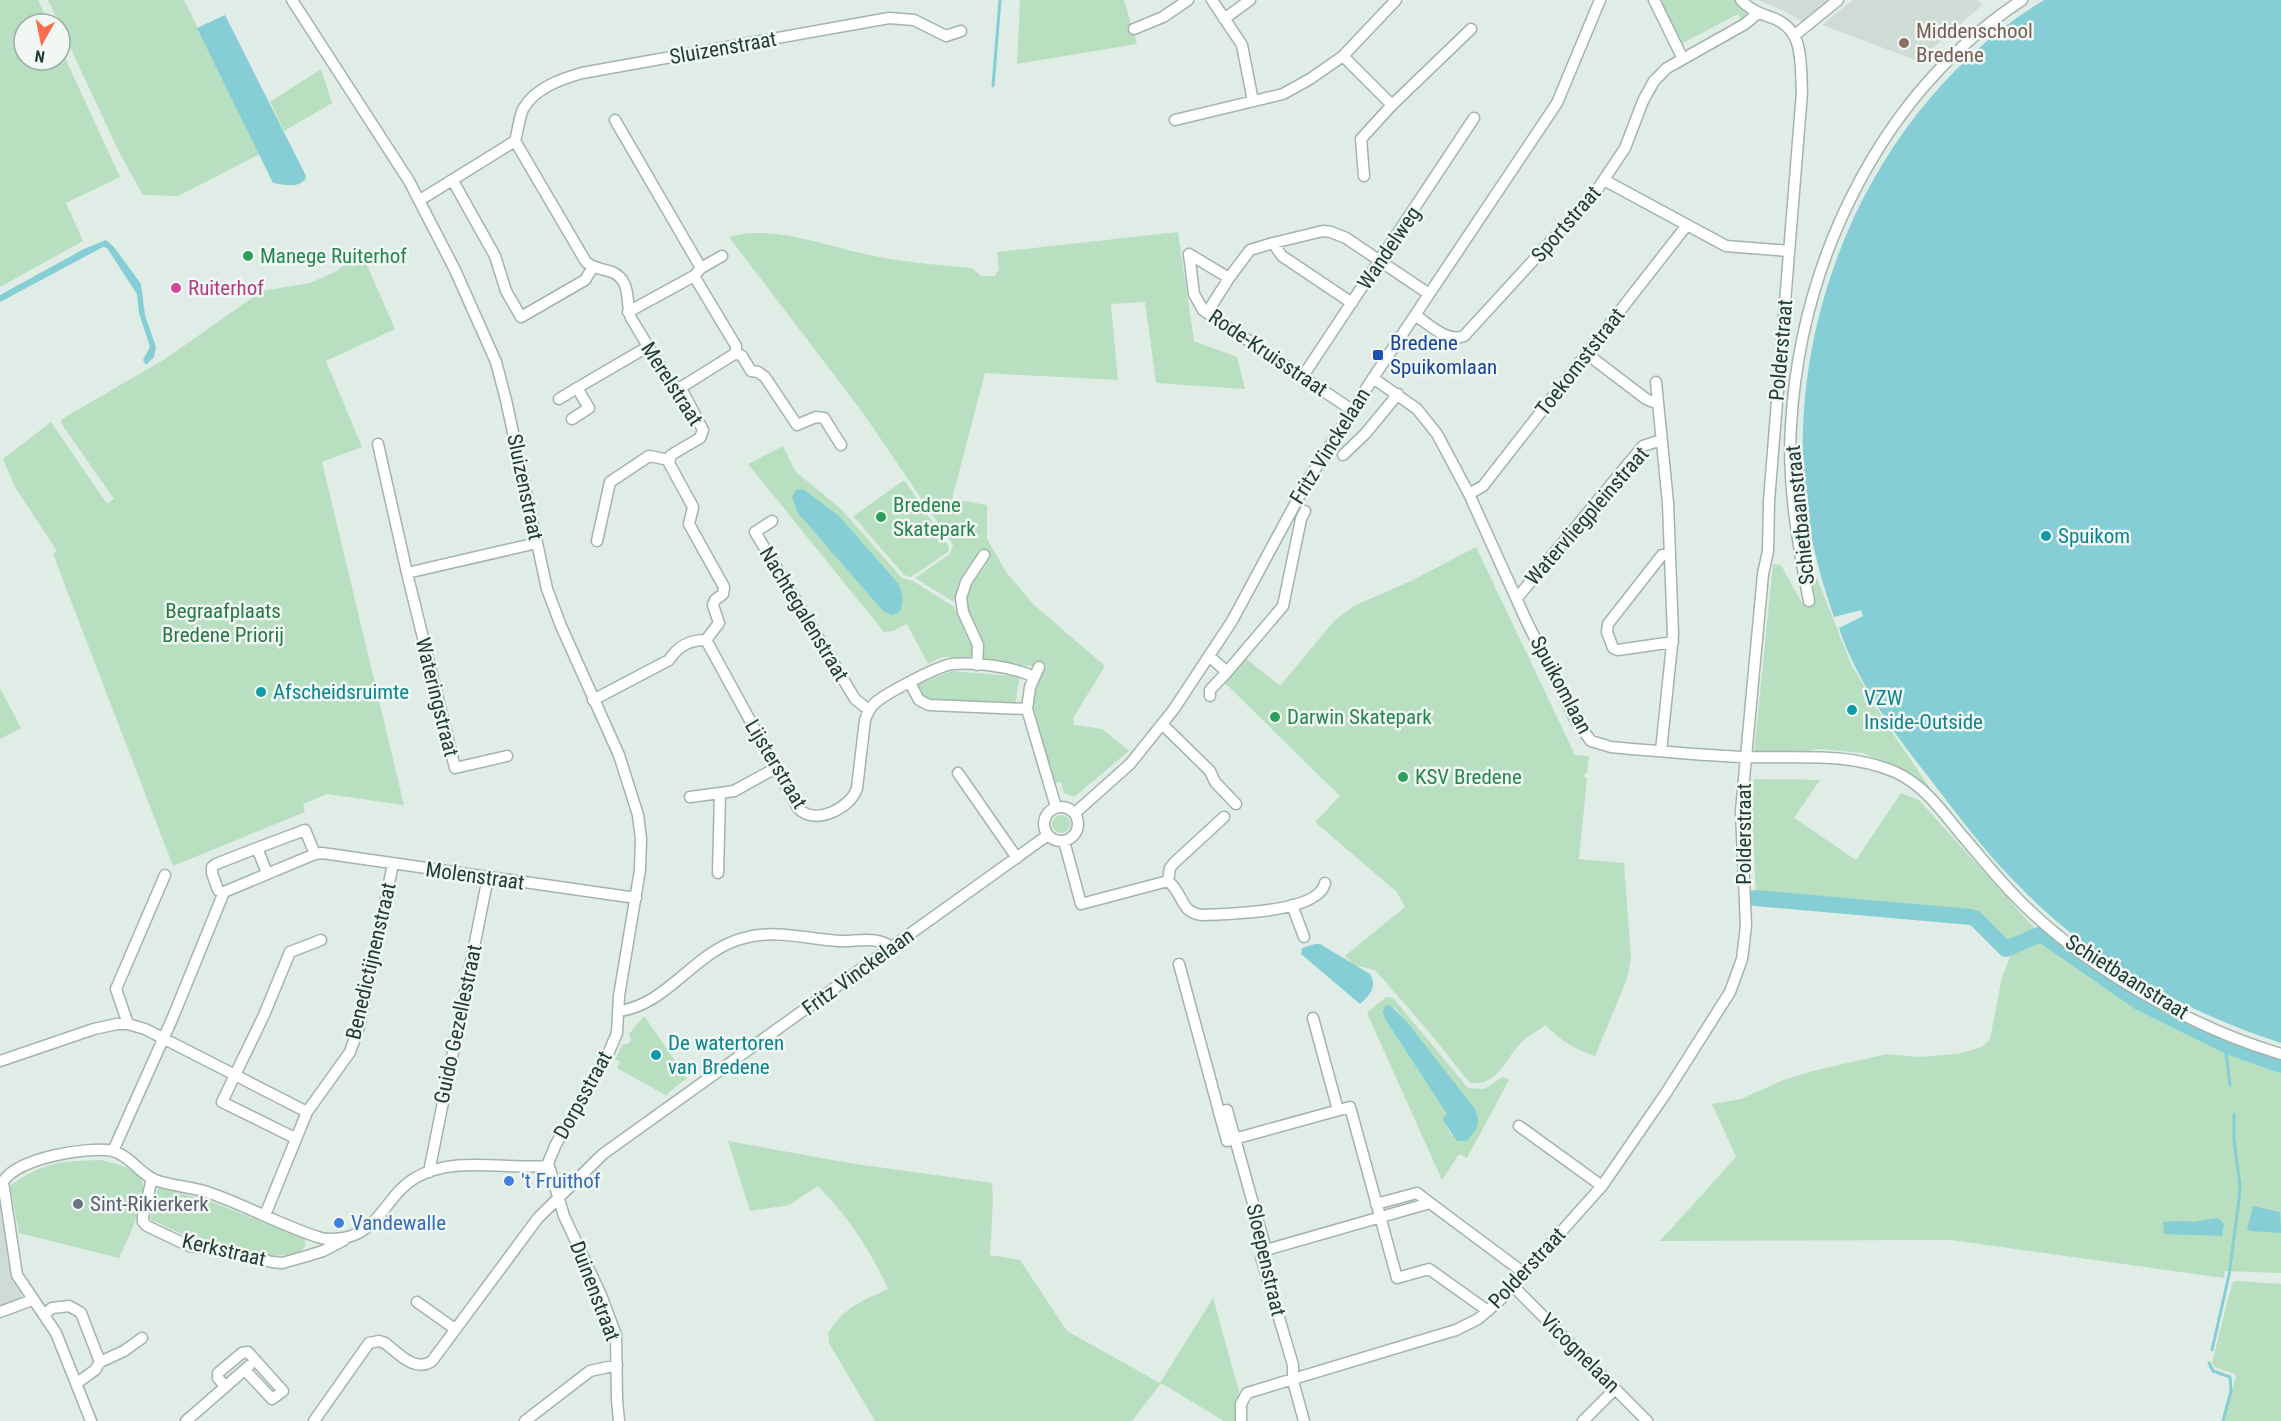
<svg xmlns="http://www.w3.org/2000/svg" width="2281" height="1421" viewBox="0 0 2281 1421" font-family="'Roboto Condensed',sans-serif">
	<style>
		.built { fill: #cedcd5 }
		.green { fill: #b8dfbf; fill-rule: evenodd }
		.water { fill: #85ced5 }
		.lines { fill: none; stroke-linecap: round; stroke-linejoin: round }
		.stream { stroke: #85ced5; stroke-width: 3 }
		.river { stroke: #85ced5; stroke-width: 16 }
		.minor-casing { stroke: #a3b4ad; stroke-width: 13 }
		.minor { stroke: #fff; stroke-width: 10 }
		.education-dot { fill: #8d6e63; stroke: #f1f8f4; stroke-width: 2 }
		.leisure-dot { fill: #2e9e5b; stroke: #f1f8f4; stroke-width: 2 }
		.hotel-dot { fill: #d1479c; stroke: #f1f8f4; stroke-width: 2 }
		.transit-dot { fill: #1a4fb4; stroke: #f1f8f4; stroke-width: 2 }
		.culture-dot { fill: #0f9aa8; stroke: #f1f8f4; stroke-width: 2 }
		.shop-dot { fill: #3f7fe0; stroke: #f1f8f4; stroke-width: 2 }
		.worship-dot { fill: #6b7280; stroke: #f1f8f4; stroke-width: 2 }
		.labels { text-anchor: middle; stroke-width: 5; stroke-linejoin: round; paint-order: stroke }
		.education-label { font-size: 21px; fill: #785e54; stroke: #f1f8f4; text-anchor: start }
		.street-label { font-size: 21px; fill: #203d33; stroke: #f1f8f4 }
		.leisure-label { font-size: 21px; fill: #27864d; stroke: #f1f8f4; text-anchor: start }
		.hotel-label { font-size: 21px; fill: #b23c85; stroke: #f1f8f4; text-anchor: start }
		.transit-label { font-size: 21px; fill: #164399; stroke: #f1f8f4; text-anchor: start }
		.culture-label { font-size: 21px; fill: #0d838f; stroke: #f1f8f4; text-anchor: start }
		.park-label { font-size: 21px; fill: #287741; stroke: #f1f8f4 }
		.shop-label { font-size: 21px; fill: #366cbe; stroke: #f1f8f4; text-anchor: start }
		.worship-label { font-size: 21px; fill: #5b616d; stroke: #f1f8f4; text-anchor: start }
	</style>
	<rect width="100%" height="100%" fill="#e0ece6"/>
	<path class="built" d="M1758,0H1828L1802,21L1784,11Z
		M1853,0H1978L1982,5L1918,61L1822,25Z
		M0,1198L17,1283L22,1296L20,1301L0,1305Z"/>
	<path class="green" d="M0,0H38L49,24H24V60H60V47L120,177L66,203L83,241L0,287Z
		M48,0H184L260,154L178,196L143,195L119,152Z
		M1020,0H1124L1137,44L1017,64Z
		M1661,0H1734L1746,13L1742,21L1738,14L1681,44Z
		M321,69L332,103L284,131L270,102Z
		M1178,232L1194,341L1237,357L1245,389L1156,383L1145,302L1111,304L1118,380L985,373L952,499L987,505V539L1006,572L1033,604L1105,666L1073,718L1074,725L1102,729L1129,751L1074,797L1064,793L1061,782L1055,783C1041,741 1018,707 1047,666L1039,661L1032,666L987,663L981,655L980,633L971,614H968C965,602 965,594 970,583L972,584L986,565L975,557L960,579L954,602L915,578L950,554L953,545L863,413L729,237C774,223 833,249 879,257C910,263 941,265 972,268L981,276H995L999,269L997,252Z
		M361,252L395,329L326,361L362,447L322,462L404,805L327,794L303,804L305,812L173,866L53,554L57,551L15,487L3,459L51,422L107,504L114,499L61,423L62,419L165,359L262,291L310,283L337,271Z
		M783,446L795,471L841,509L902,578L913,581L954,607L969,642H973V654L971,657H942L928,664L907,624L893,631L884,632L748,464Z
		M903,481H905L949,547L948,552L911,577L904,575L854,517L855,515Z
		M1476,547L1575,755L1589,756L1587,773H1585L1584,777L1587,778L1579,859L1624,863L1631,957L1627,979L1595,1056C1575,1049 1560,1041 1546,1025C1537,1031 1526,1037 1519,1045C1504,1061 1498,1086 1470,1083L1424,1026L1375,970L1354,965L1345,956L1405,907L1397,892L1315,822L1340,796L1223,681L1245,658L1280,686L1335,620L1354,606L1411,581Z
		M1773,564L1781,565L1803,605L1805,597L1802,578H1817L1851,664L1889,728L1930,788L1902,770L1863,753L1819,749L1796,753L1754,754Z
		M952,671L1012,676L1014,672L1020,674L1015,707L959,700L958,703L926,701L918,690L919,684Z
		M0,688L21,728L0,739Z
		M1754,779L1820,780L1794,818L1856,860L1901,793L1919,800L2038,932L2007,948L1979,919L1973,916L1756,897L1752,812Z
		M1052 824a9 9 0 1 1 18 0a9 9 0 1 1-18 0Z
		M2043,940L2137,1004L2224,1050L2281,1073V1273L2225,1271L2224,1278L1951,1240L1660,1241L1736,1157L1712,1104L1741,1099L1786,1079L1813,1071L1887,1054L1919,1057L1958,1054L1982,1047L1990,1039L2002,977L2011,954Z
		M1386,997L1393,998L1468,1088L1484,1089L1503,1077L1509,1080L1467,1158L1459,1154L1442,1180L1367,1013ZM1394,1007L1459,1089L1452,1136L1442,1119L1448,1115L1385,1019Z
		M644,1016L687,1078L669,1092L667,1096L617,1068L620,1062L615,1059L623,1044H628L631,1040L629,1034Z
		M728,1141L849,1163L992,1183L993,1199L990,1255L1020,1260L1067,1331L1160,1383L1213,1298L1240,1395L1236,1400L1235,1421H1224L1161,1383L1132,1421H875L829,1343L828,1333C848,1305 858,1303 888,1289C871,1251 847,1215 818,1186L789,1205L750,1211Z
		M101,1160C114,1164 131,1166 140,1177C152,1191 126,1243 119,1258L19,1233L10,1186C42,1162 62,1161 101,1160Z
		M158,1188L207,1200L304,1238L306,1245L300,1253L274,1256L256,1254L231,1246L192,1239L150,1219Z
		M2236,1281L2281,1284V1421H2224L2236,1376L2234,1374L2215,1367L2212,1363L2232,1283Z"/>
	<path class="water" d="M2044,0H2281V1043C2188,1013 2093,961 2024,891C1989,857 1960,818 1930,779C1895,735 1857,682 1839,628L1863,616L1861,610L1834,617C1820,577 1809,536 1805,493C1787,303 1880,100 2044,0Z
		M225,15L306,176L305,180C296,188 285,185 273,183L197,28Z
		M106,240L114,247L141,284L145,315L156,347L154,357L146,365L143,360L150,347L139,313L137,294L107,248L103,247L0,302V295L84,249Z
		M803,489L839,516L897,582C903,593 904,600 900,612L891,615L883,611L798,513L792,497L796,490Z
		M1315,944H1320L1370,974C1378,987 1369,996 1360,1004L1301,954L1302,948Z
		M1390,1005L1407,1022L1475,1109C1481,1123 1477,1130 1467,1141H1457L1442,1119L1447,1114L1385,1019L1383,1012L1385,1006Z
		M2253,1206L2280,1212L2281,1233L2250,1231L2247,1229Z
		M2218,1218L2224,1224L2222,1236L2164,1234L2163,1222L2182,1221L2193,1222Z"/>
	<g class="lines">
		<path class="stream" d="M993,86L1000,0
			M2225,1045L2230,1085
			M2212,1350L2229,1275L2239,1200L2240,1185L2234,1140V1114
			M2209,1363L2213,1371L2230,1377L2231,1391L2223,1421"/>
		<path class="river" d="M1755,898L1971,917L1976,919L2006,949L2041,934L2139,1002L2230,1047L2281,1065"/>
		<defs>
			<path id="minor" d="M292,0L409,181L455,270L496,362L506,400L547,589L561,626L619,755L638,815L641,839L640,870L619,996L617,1033L608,1054L556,1144L548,1163L564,1216L601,1295L616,1335L617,1400L619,1421
				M1212,0L1242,45L1253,101
				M1654,0L1683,59
				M1224,19L1250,0
				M1134,29L1163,17L1188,0
				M1795,35L1838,0
				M1343,56L1392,105
				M615,120L701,268
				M1175,120L1283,94L1310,79L1343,56L1396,0
				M515,141L586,262C594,269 603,269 612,272C633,281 625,305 631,318L669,381L683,392L703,430L700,438L671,455L669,463L693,507L689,524L724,587L723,594L715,600L713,605L719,623L706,640C689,640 678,646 669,660L593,700
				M515,141C518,131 519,118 523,109C535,88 561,79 582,73L889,18L914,20L946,36L961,31
				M1364,176L1361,139L1392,105L1471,29
				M1604,180L1726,246L1789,251
				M453,181L495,256L506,291L521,317L585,280L593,267
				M420,200L515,141
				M1273,243L1323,231L1331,232L1346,238L1429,294
				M1189,254L1194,294L1203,310L1352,410
				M1189,254L1229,278L1207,313
				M1229,278L1250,250L1273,243L1282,256L1352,303
				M628,312L694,276L701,268L722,256
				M1415,315C1429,324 1447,343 1464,336L1595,193L1625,148L1643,101L1654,81L1667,68L1745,24L1758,13
				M736,353L742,356L751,371L758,372L765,377L797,425L816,417L824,418L841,445
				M1587,354L1646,399L1658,404
				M1303,376L1474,118
				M1373,378L1417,409L1437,434L1469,494L1526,620L1576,721L1591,741L1611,747C1654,751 1698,755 1742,757C1793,759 1846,751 1895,772C1924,785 1941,810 1960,833C1979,855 1997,878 2017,898C2083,966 2190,1027 2281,1054
				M1656,382L1668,503L1673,635L1661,751
				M680,388L736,353V346L694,276
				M559,399L577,388
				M572,419L589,408L577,388L649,346
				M378,444L407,573L537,543
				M1343,455L1365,434L1398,394
				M1469,494L1483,486L1687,225
				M772,521L755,532L855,699L869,710
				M597,541L610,482L649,456L669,460
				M1670,555H1662L1608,624L1607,632L1613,648L1618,650L1673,642
				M407,573L455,768L507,756
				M1517,598L1643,446L1661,440
				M1809,601C1798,544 1787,483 1791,425C1801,259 1881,93 2022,0
				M706,640L798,808C815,827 852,807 857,788L865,720C867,714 869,709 874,704C884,694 938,666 952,664C974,662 1015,667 1034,677
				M1209,656L1227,672L1283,606L1301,519L1305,511
				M977,665L978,645L963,612L961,598L966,582L984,555
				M1039,667L1030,687L1027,709L1056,807
				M910,683L919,700L929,705L1027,709
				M1210,696V690L1227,672
				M1162,724L1210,771L1215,782L1236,804
				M958,773L1017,858
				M720,793L734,791L776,768
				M690,797L720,793L718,873
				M1044 824a17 17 0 1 1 34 0a17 17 0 1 1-34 0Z
				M1075,813L1130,764L1174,709L1232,621L1308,480L1373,378L1557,103L1600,0
				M1064,841L1081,904L1168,881
				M257,848L305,830L315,854
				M1168,881C1185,895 1179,912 1202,915C1228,914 1319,913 1325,883
				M1168,881L1170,868L1174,863L1224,817
				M224,892L218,890L212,873V867L216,864L257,848L267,873
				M1292,905L1304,937
				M1179,964L1227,1141L1350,1107L1397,1278L1429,1269L1488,1311
				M619,1011C668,1005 695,950 744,938C775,929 807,939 839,941C857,942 878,935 892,948
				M1313,1018L1338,1110
				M128,1024L116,989L165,875
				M0,1061L94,1029L117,1024H128L145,1029L235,1075L264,1015L290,952L321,940
				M1219,1113L1227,1110L1266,1250L1261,1257L1293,1365V1381L1304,1421
				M1519,1126L1602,1186
				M295,1138L222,1102L235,1075L307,1112
				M113,1151L173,1017L224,892L315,854L322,853L636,898
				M429,1172L488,877
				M152,1178L143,1217V1222L147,1226L189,1246L226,1251L272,1262L282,1263L307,1256L323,1251L344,1240
				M1376,1204L1417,1193L1430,1203
				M265,1215L307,1112L350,1052L359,1027L393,864
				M1266,1250L1430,1203L1524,1273
				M1513,1286L1647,1421
				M417,1302L455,1329
				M0,1312L32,1300
				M45,1314L52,1308L69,1306L78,1311L81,1313L100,1362L95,1370L77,1383
				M100,1362L124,1351L142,1338
				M225,1386L218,1378V1373L242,1353L248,1352L283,1391L272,1399L245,1370
				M91,1421L56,1333L17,1275L3,1182C16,1158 88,1146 113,1151C131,1156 141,1176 158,1181C174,1186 191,1187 207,1192C246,1205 282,1226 321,1238C328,1240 336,1239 343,1238C380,1232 386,1195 415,1178C455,1155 505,1170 549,1166
				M186,1421L249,1366
				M314,1421L369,1343L379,1341L385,1343C398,1353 415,1373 432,1361L538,1218L603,1154L1048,835
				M525,1421L590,1371L617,1365
				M1241,1421V1404L1247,1393L1456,1330L1478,1319L1502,1298L1602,1186L1666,1093L1730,992L1742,959L1746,926L1741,811L1763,574L1768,551L1769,501L1802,92C1800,63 1805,30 1773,18C1761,14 1750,10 1741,0
				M1583,1421L1615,1389"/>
		</defs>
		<use href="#minor" class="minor-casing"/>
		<use href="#minor" class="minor"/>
	</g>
	<circle class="education-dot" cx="1904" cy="43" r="6"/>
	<g class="leisure-dot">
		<circle cx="248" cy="256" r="6"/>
		<circle cx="881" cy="517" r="6"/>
		<circle cx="1275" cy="717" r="6"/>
		<circle cx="1403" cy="777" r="6"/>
	</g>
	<circle class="hotel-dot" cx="176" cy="288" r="6"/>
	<rect class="transit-dot" x="1372" y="349" width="12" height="12" rx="3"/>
	<g class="culture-dot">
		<circle cx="2046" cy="536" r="6"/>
		<circle cx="261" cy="692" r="6"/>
		<circle cx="1852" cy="710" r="6"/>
		<circle cx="656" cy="1055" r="6"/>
	</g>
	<g class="shop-dot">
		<circle cx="509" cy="1181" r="6"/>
		<circle cx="339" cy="1223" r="6"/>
	</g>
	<circle class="worship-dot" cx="78" cy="1204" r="6"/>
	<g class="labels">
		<g class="education-label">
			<text x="1916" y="38">Middenschool<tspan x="1916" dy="24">Bredene</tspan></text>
		</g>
		<g class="street-label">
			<text transform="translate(723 48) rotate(-10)" y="7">Sluizenstraat</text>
			<text transform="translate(1566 224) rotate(-49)" y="7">Sportstraat</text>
			<text transform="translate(1389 248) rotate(-56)" y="7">Wandelweg</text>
			<text transform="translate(1781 350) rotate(-85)" y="7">Polderstraat</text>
			<text transform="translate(1268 353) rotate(34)" y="7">Rode-Kruisstraat</text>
			<text transform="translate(1580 362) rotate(-52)" y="7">Toekomststraat</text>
			<text transform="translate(672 384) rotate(57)" y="7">Merelstraat</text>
			<text transform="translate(1330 446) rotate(-58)" y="7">Fritz Vinckelaan</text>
			<text transform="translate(525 487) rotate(78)" y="7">Sluizenstraat</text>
			<text transform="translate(1800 515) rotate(-96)" y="7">Schietbaanstraat</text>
			<text transform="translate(1587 516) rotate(-49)" y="7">Watervliegpleinstraat</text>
			<text transform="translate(804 614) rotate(59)" y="7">Nachtegalenstraat</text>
			<text transform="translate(1561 685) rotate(62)" y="7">Spuikomlaan</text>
			<text transform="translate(437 697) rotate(76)" y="7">Wateringstraat</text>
			<text transform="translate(776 764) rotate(59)" y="7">Lijsterstraat</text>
			<text transform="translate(1744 834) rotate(-90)" y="7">Polderstraat</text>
			<text transform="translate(475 876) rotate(8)" y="7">Molenstraat</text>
			<text transform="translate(371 961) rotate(-77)" y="7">Benedictijnenstraat</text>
			<text transform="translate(858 972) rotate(-36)" y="7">Fritz Vinckelaan</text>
			<text transform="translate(2127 977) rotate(32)" y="7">Schietbaanstraat</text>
			<text transform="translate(458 1024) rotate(-78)" y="7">Guido Gezellestraat</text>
			<text transform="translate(583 1095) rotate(-61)" y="7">Dorpsstraat</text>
			<text transform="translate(224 1250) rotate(13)" y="7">Kerkstraat</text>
			<text transform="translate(1266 1260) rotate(77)" y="7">Sloepenstraat</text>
			<text transform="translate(1527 1268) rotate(-47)" y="7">Polderstraat</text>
			<text transform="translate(595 1291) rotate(69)" y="7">Duinenstraat</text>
			<text transform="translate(1580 1353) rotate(45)" y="7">Vicognelaan</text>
		</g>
		<g class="leisure-label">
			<text x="260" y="263">Manege Ruiterhof</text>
			<text x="893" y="512">Bredene<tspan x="893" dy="24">Skatepark</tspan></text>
			<text x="1287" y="724">Darwin Skatepark</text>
			<text x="1415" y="784">KSV Bredene</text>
		</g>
		<g class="hotel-label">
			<text x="188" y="295">Ruiterhof</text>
		</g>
		<g class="transit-label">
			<text x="1390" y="350">Bredene<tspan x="1390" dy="24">Spuikomlaan</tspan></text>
		</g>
		<g class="culture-label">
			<text x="2058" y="543">Spuikom</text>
			<text x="273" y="699">Afscheidsruimte</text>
			<text x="1864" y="705">VZW<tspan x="1864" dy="24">Inside-Outside</tspan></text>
			<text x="668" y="1050">De watertoren<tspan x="668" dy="24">van Bredene</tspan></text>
		</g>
		<g class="park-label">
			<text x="223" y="618">Begraafplaats<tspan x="223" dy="24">Bredene Priorij</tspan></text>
		</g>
		<g class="shop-label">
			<text x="521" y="1188">'t Fruithof</text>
			<text x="351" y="1230">Vandewalle</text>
		</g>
		<g class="worship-label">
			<text x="90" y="1211">Sint-Rikierkerk</text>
		</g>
	</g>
	<g transform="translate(42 42) rotate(189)"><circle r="28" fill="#f1f8f4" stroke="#9dada7" stroke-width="1.5"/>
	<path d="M0-4.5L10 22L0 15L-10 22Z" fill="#fa6e50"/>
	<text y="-9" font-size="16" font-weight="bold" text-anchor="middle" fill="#203d33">N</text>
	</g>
</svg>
